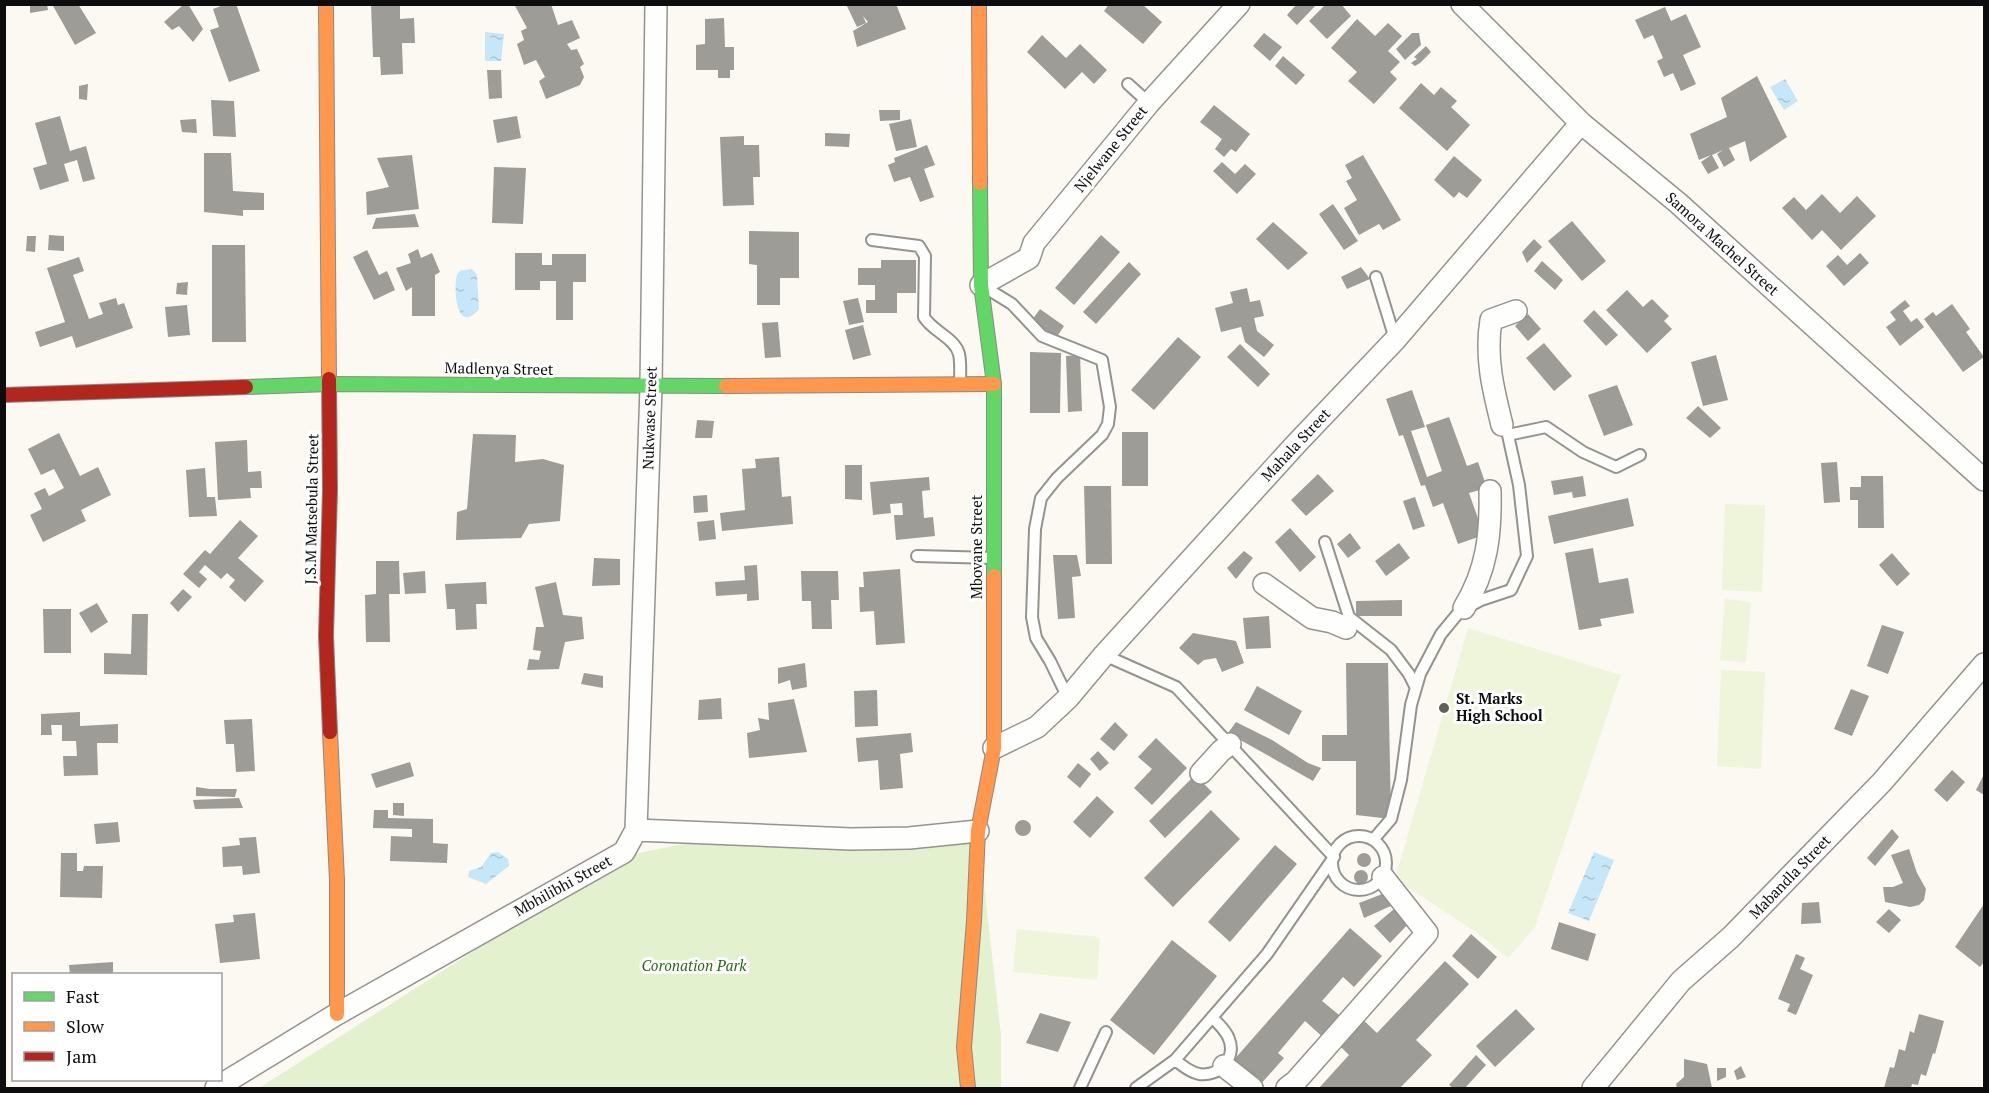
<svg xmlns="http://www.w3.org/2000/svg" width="1989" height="1093" viewBox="0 0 1989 1093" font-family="'PT Serif',serif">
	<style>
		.park { fill: #e4f1cf }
		.pitch { fill: #eef5da }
		.water { fill: url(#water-ripples) }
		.building { fill: #9e9c97 }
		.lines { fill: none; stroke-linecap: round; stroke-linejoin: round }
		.lane-casing { stroke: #949390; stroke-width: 14 }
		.street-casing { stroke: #949390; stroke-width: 24 }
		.fast-casing { stroke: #8b8a86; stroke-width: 16 }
		.slow-casing { stroke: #8b8a86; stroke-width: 16 }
		.jam-casing { stroke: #8b8a86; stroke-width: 16 }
		.lane { stroke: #fefefd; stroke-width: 10 }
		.street { stroke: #fefefd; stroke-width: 21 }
		.fast { stroke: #63d668; stroke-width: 14 }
		.slow { stroke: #ff974d; stroke-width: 14 }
		.jam { stroke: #b3261e; stroke-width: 14 }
		.poi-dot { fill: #60605d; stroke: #fff; stroke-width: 2 }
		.labels { text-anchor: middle; stroke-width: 6; stroke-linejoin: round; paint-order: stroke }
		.street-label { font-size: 15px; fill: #0d0d0d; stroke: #fff }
		.poi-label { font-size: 15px; font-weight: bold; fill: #0d0d0d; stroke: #fff; text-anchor: start }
		.park-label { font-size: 15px; font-style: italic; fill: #2c681a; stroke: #fff }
	</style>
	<defs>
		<pattern id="water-ripples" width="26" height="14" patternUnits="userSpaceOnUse" patternTransform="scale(1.5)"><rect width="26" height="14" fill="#c6e7f7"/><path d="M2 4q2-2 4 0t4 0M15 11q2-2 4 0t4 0" fill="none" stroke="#a9c5d3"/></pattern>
	</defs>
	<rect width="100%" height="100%" fill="#fbf9f1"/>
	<path class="park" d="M978,831L1001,1035V1088H259L593,875L634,854L683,844L863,846Z"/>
	<path class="pitch" d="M1725,504L1765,505L1762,592L1722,590Z
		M1725,599L1751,602L1746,663L1720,660Z
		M1468,628L1621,675L1535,927L1508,958L1473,930L1395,879Z
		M1721,670L1765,672L1761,769L1717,766Z
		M1017,929L1100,937L1097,980L1013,972Z"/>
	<path class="water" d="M485,32L504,34L501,61H485Z
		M1785,79L1798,101L1784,110L1770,87Z
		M472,269L477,275L479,309C454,339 453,279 458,273C461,269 468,270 472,269Z
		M498,852L508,859L509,866L486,884L468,877L469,871L481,867L491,853Z
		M1594,852L1614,860L1589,921L1568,913Z"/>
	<path class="building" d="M30,4H47L48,10L30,13Z
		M52,4H78L96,33L75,45Z
		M184,4H188L203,29L193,42L179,26L172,30L164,22Z
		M226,4H236L260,71L229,82L210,30L219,27L213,9Z
		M371,4H400V19L414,18L415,43H402L403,74L381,75L380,57H373Z
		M514,4H551L558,25L572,20L580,38L567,44L571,50L577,49L584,64L580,67L584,77L580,85L546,99L539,81L545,77L536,60L524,65L517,44L524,40L521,31L527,28Z
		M846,4H896L906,29L857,47L853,31L868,22L863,16L866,23L857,27Z
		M1109,4H1142L1162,22L1143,44L1104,11Z
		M1297,4H1317L1297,25L1287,15Z
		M1326,4H1341L1351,16L1327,39L1309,21Z
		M1665,7L1671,21L1686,14L1701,47L1683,55L1696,84L1681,91L1673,73L1664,77L1657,61L1663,58L1653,35L1644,39L1635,20Z
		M724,18L725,47H734V70H730V78H718V70H696V45L705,44V19Z
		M1357,19L1375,36L1388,23L1402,36L1388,51L1400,62L1390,72L1397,79L1374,104L1348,81L1357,72L1331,48Z
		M1264,33L1282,47L1270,61L1253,46Z
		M1412,33H1419L1421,45L1405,60L1396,49Z
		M1042,35L1066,58L1080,44L1107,70L1094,84L1082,72L1065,89L1027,52Z
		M1426,46L1431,52L1420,63L1415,66L1411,63L1417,59L1414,57Z
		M1283,56L1305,75L1296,85L1275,66Z
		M487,70H501L502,98L489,99Z
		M1757,76L1787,137L1750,162L1745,141L1729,148L1735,160L1724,167L1717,154L1723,150L1712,155L1719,168L1708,174L1701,162L1711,155L1699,160L1690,134L1727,117L1721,98Z
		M1421,83L1434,95L1441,87L1457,101L1451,107L1470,125L1447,151L1399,108Z
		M88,84L87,100L79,99V86Z
		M211,100L234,101L236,137L213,136Z
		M1214,105L1250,134L1236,152L1231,149L1224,157L1215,149L1222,139L1200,122Z
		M879,110H900V120L880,121Z
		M60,116L70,151L86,146L95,179L83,182L77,160L64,164L69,181L40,190L33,168L47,164L35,123Z
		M517,116L521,138L497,143L493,120Z
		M196,119L197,133L182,132L180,120Z
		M911,119L917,147L896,151L889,124Z
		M825,133L850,134L849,147L825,146Z
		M744,136V145H759L760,177H753L754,205L723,206L720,137Z
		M927,145L935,165L924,169L934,197L920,202L910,177L894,182L888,165L895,162L894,158Z
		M204,153H231L233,191L264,193V210H243V216L204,212Z
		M412,155L419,209L367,215L366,192L389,187L377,158Z
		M1363,155L1401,220L1383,230L1379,224L1359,235L1344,208L1357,200L1346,181L1352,178L1345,165Z
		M1454,156L1482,180L1467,198L1459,192L1454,198L1434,180Z
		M1222,162L1235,174L1245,164L1256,174L1237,194L1213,171Z
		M494,167L526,168L523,224L492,223Z
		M1822,194L1840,213L1857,196L1876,216L1841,250L1822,230L1812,240L1782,208L1794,197L1806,210Z
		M1333,204L1358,241L1344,250L1319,214Z
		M415,214L419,227L372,229L376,218Z
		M1572,221L1606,261L1582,281L1548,241Z
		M1273,222L1308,253L1288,270L1256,239Z
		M749,231L799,232V278H780V305H757V265L749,264Z
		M49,235L64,236V251L48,250Z
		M1101,235L1120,252L1074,305L1055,288Z
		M27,236H36L35,252L26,251Z
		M1534,239L1542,247L1527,263L1522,252Z
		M212,245H245L246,342H212Z
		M418,249L421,258L432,253L440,272L435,275V316H412V287L406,291L396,268L411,263L408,254Z
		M367,250L379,275L387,271L395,290L374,300L353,257Z
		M515,253H542V265H552V254H586V282H573V320H556V281H540V290H515Z
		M1860,253L1869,263L1844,286L1826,266L1838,255L1847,265Z
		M79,257L84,271L73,275L89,319L103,314L99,303L116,298L118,305L124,303L133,328L76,348L72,336L40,347L35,332L65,322L47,268Z
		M881,260H916V293H897V313H866V300H875V285H858V268H881Z
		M1542,261L1563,280L1555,290L1534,271Z
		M1129,262L1141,274L1096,324L1083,312Z
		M1361,267L1370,279L1347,289L1341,277Z
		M188,282L187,295L176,294L177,283Z
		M1247,288L1250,302L1260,300L1264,316L1254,318L1257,331L1274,345L1264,357L1245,342L1241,327L1221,332L1215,308L1233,303L1230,292Z
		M1627,290L1643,307L1652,299L1669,316L1664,321L1672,329L1647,353L1606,310Z
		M858,298L864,322L849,325L843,301Z
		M1905,300L1910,306L1903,311L1911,322L1917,318L1924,327L1900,346L1886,327L1896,320L1890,312Z
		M1952,304L1970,329L1966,332L1984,357L1963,372L1924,319L1933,312L1936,316Z
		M187,305L190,335L168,337L165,307Z
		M1040,309L1064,326L1056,338L1032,320Z
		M1594,310L1618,335L1606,346L1583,321Z
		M1528,314L1541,329L1528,341L1515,326Z
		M778,322L781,357L765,358L762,323Z
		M863,325L871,355L853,360L845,330Z
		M1178,337L1201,357L1154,410L1131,390Z
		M1544,343L1572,376L1554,391L1526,358Z
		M1240,344L1270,374L1258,387L1227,357Z
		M1030,352L1061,353L1060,413H1030Z
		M1080,355L1082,411L1068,412L1066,356Z
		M1716,355L1728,400L1703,406L1691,362Z
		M1617,385L1633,425L1604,436L1588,395Z
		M1412,390L1425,427L1411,431L1427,477L1442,471L1426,425L1449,417L1467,466L1478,462L1487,488L1469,493L1484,535L1458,544L1443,503L1433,507L1425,485L1421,486L1403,435L1399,436L1386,399Z
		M1698,406L1721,428L1710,438L1686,418Z
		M697,420L714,421L712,438H695Z
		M1122,432H1148V486H1122Z
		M59,433L80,476L98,467L111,495L81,510L86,521L43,542L30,515L42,509L34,493L45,488L49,496L64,488L54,469L41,475L28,449Z
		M473,434L516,435L515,462L543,459L564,465L560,521L529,524L521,538L456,540L457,512L467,509Z
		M247,440L248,472L261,471L262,488H250L251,498L218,500L215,442Z
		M779,457L782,497L791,496L793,524L722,531L720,513L745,510L742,469L756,468L755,459Z
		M1837,462L1840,502L1824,503L1821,463Z
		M845,465H862V500L845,499Z
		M205,468L207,497H215L217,516L189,517L186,470Z
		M1318,474L1334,491L1306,516L1291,500Z
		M1583,476L1586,496L1573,498L1572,492L1554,495L1551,481Z
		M1861,476H1883L1884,528H1858V500H1850V487H1861Z
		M929,477L930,490L922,491L924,518L933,517L935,536L896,540L894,515H903L902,503L890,504L891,513L873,515L870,482Z
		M1084,486H1111L1112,564H1086Z
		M707,495L708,512L694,513L693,496Z
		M1415,497L1425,526L1413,530L1403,501Z
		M1628,498L1634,526L1554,544L1548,516Z
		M240,520L258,536L238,558L264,581L245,602L229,587L235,580L227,573L221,579L205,565L199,572L207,579L199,588L183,574L205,550L210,554Z
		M714,520L716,539L699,541L697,522Z
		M1290,528L1316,557L1300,572L1275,542Z
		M1350,533L1361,548L1348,558L1337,544Z
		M1399,543L1410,558L1386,576L1375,561Z
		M1593,548L1599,583L1628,578L1634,613L1600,619L1602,626L1579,630L1565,553Z
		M1244,551L1253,558L1236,579L1227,568Z
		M1892,553L1910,574L1897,586L1879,565Z
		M1053,555H1077L1081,576L1072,577L1075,618L1058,619Z
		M594,558L620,559V585L592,586Z
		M376,561H399L400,594H389L390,642H366L365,595L376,594Z
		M757,565L759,600L747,601V594L716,596L715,582L745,580L744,566Z
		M900,569L905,643L876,645L874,611L860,612L859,587H864L863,572Z
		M425,571L426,593L405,594L403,573Z
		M801,571H838L839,600H831L832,629H812L811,601H802Z
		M486,582L487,604H476L477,629L456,630L455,609H447L445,584Z
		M556,582L563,615L582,617L584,639L565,642L559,669L527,670L529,659L539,660L541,651L533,650L536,627H544L535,587Z
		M183,589L192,597L178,612L170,603Z
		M1402,600V616H1356V601Z
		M97,603L108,622L91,633L79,613Z
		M43,609H71V653H44Z
		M132,614H148L147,675L104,674V653L131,654Z
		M1269,616L1271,648L1246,649L1243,618Z
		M1882,625L1904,632L1888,674L1867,666Z
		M1193,633L1236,641L1244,663L1222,672L1216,658L1204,660L1198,665L1179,648Z
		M805,663L807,687L792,690L790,680L778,684V668Z
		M1346,663H1388L1391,819L1356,815V761H1322V735H1347Z
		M584,673L603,676V688L581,684Z
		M1257,686L1302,711L1289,735L1244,710Z
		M1851,689L1869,696L1852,736L1834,729Z
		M877,690L878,726L855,727L854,691Z
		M721,698L722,719L698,720L699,700Z
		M794,699L807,752L749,758L747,733L760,730L758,718L769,720L768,703Z
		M80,712V726L118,724V743H97L98,775L64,776L63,756H77L76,741H62V725H51L52,735H41V714Z
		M252,719L255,771L236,772L234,744H226L224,720Z
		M1115,722L1128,735L1114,751L1100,739Z
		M1236,722L1272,740L1308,763L1321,768L1313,781L1228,733Z
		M911,733L913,752L900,754L903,788L880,790L878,760L858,762L856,738Z
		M1156,738L1187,768L1152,805L1134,788L1152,769L1138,757Z
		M1098,751L1109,763L1100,771L1090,759Z
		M410,762L414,776L376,788L371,774Z
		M1078,763L1091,774L1080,788L1067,777Z
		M1952,770L1965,782L1947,802L1934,790Z
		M1984,774V795L1976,790Z
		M1195,775L1212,792L1165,838L1149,821Z
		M196,787L210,789H237L235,797L196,796Z
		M1097,796L1114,812L1090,838L1073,822Z
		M239,798L243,808L195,809L193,800Z
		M393,803H404V816L393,815Z
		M374,810H388V818L433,819V843L448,844L447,863L390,861L391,836L412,837V829L373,828Z
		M1211,810L1240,839L1173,907L1144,878Z
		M1015 828a8 8 0 1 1 16 0a8 8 0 1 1-16 0Z
		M118,822L120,842L96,844L94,824Z
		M1892,829L1899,837L1875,866L1867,858Z
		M256,837L260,873L243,875L242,866L223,867L222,847L240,845L239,838Z
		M1275,845L1297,864L1230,942L1208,922Z
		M1909,849L1917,873L1926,889L1924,900L1919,905L1910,907L1885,902L1883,887H1893L1903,883L1891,855Z
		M61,853H77V871H83L84,866H103L102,898L60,897Z
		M1357 860a7 7 0 1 1 14 0a7 7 0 1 1-14 0Z
		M1354 877a7 7 0 1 1 14 0a7 7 0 1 1-14 0Z
		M1385,893L1393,905L1364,918L1359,903Z
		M1819,902L1821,923L1801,924L1802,903Z
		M1984,904V962L1980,967L1955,947Z
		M1394,909L1411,921L1390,943L1374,926Z
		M1889,909L1901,920L1889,933L1876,922Z
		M255,913L260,959L220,963L215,924L234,922L233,915Z
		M1559,922L1596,934L1588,961L1551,949Z
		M1350,928L1382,956L1354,987L1343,977L1322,1001L1344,1019L1326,1040L1305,1021L1278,1053L1284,1058L1259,1086L1232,1062Z
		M1471,934L1497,957L1478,979L1452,956Z
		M1172,940L1217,976L1154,1055L1110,1020Z
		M1796,954L1805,958L1800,969L1813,975L1796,1015L1787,1011L1790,1004L1778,999Z
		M1445,961L1469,984L1416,1040L1432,1055L1400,1088H1319L1349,1055L1336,1042L1360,1017L1377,1033Z
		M113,962V974H70L69,965Z
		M1516,1009L1535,1029L1495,1067L1476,1046Z
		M1040,1013L1071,1022L1058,1052L1026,1043Z
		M1919,1014L1944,1021L1935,1054L1933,1053L1926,1076L1921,1074L1918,1085L1912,1084L1911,1088H1884L1890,1067L1894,1068L1899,1049L1905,1051L1910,1031L1914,1033Z
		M1476,1055L1486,1065L1465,1088H1453L1449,1085Z
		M1684,1059L1707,1064L1712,1088H1677L1676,1084L1684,1077Z
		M1741,1066L1746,1077L1737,1080L1734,1071Z
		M1717,1068H1726V1077L1717,1081Z"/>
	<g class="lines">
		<defs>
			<path id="lane" d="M1128,84L1149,103
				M872,240L919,246L925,256L924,317C932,331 955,338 959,354C961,363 960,374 960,383
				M1376,277L1395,339
				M986,288L1012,304L1042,336L1102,360L1110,407L1108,424L1102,435L1057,478L1041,498L1035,529L1032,617L1036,638L1050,661L1068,698
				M1325,542L1349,617L1391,650L1409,674L1416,688
				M917,556L994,558
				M1104,655L1176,687L1334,857L1267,954L1175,1060L1136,1088
				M1332 863a27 27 0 1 1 54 0a27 27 0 1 1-54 0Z
				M1373,840L1391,819L1401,780L1411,705L1420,674L1441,634L1460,611L1481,600L1511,590L1527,556L1519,485L1508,435L1546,427L1583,452L1616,467L1640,455
				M1175,1060C1182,1065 1189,1072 1199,1074C1218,1077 1237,1059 1229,1039C1226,1030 1218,1024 1212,1017
				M1080,1088L1106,1032"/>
			<path id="street" d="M1462,4L1581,123L1678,203L1984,480
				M981,285L1029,258L1034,243L1149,103L1239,4
				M1502,425C1493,389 1485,357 1491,320L1516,311
				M1264,584L1312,618L1332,622L1346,628
				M1464,608C1487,570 1491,535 1490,491
				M994,748L1037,727L1068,698L1104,655L1297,443L1395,340L1581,123
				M1201,773L1221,751L1230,744
				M636,830L651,387L656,4
				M1224,1066L1252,1088
				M216,1088L337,1014L624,852L636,830L851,839L909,838L978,831
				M1287,1088L1296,1081L1427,933L1383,877
				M1593,1088L1681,981L1731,937L1882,782L1984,664"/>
			<path id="fast" d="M980,183L981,285L994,384V576
				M246,387L329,384L726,386"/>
			<path id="slow" d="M326,4L329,379
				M979,4L980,183
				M726,386L994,384
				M330,732L337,880V1014
				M968,1088L964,1047L974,921L978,831L994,748V576"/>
			<path id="jam" d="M329,379L330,490L326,636L330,732
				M4,395L246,387"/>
		</defs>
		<use href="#lane" class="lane-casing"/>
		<use href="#street" class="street-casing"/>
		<use href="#fast" class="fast-casing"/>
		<use href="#slow" class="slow-casing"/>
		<use href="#jam" class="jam-casing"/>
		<use href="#lane" class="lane"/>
		<use href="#street" class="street"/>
		<use href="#fast" class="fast"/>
		<use href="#slow" class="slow"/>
		<use href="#jam" class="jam"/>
	</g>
	<circle class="poi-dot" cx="1444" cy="708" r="6"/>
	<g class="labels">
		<g class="street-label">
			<text transform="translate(1111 149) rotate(-51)" y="5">Njelwane Street</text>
			<text transform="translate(1722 244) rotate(42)" y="5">Samora Machel Street</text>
			<text transform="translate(499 369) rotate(1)" y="5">Madlenya Street</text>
			<text transform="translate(650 418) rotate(-88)" y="5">Nukwase Street</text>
			<text transform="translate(1296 445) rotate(-47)" y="5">Mahala Street</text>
			<text transform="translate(312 509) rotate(-89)" y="5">J.S.M Matsebula Street</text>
			<text transform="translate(977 547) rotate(-90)" y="5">Mbovane Street</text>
			<text transform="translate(1790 877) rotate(-46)" y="5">Mabandla Street</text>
			<text transform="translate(563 886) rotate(-29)" y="5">Mbhilibhi Street</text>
		</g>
		<g class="poi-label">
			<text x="1456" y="704">St. Marks<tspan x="1456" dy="17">High School</tspan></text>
		</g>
		<g class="park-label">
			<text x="694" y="971">Coronation Park</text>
		</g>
	</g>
	<rect width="1989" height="1093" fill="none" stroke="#0d0d0d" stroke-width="12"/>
	<rect x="12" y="973" width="210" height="108" fill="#ffffff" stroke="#9e9e9e" stroke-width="1.5"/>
	<rect x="24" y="992" width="30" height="9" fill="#63d668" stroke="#9e9e9e" stroke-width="1.5"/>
	<text x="66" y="1003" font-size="18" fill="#0d0d0d">Fast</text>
	<rect x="24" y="1022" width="30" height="9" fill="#ff974d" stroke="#9e9e9e" stroke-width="1.5"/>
	<text x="66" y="1033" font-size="18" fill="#0d0d0d">Slow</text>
	<rect x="24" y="1052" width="30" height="9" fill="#b3261e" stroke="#9e9e9e" stroke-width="1.5"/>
	<text x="66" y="1063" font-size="18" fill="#0d0d0d">Jam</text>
</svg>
